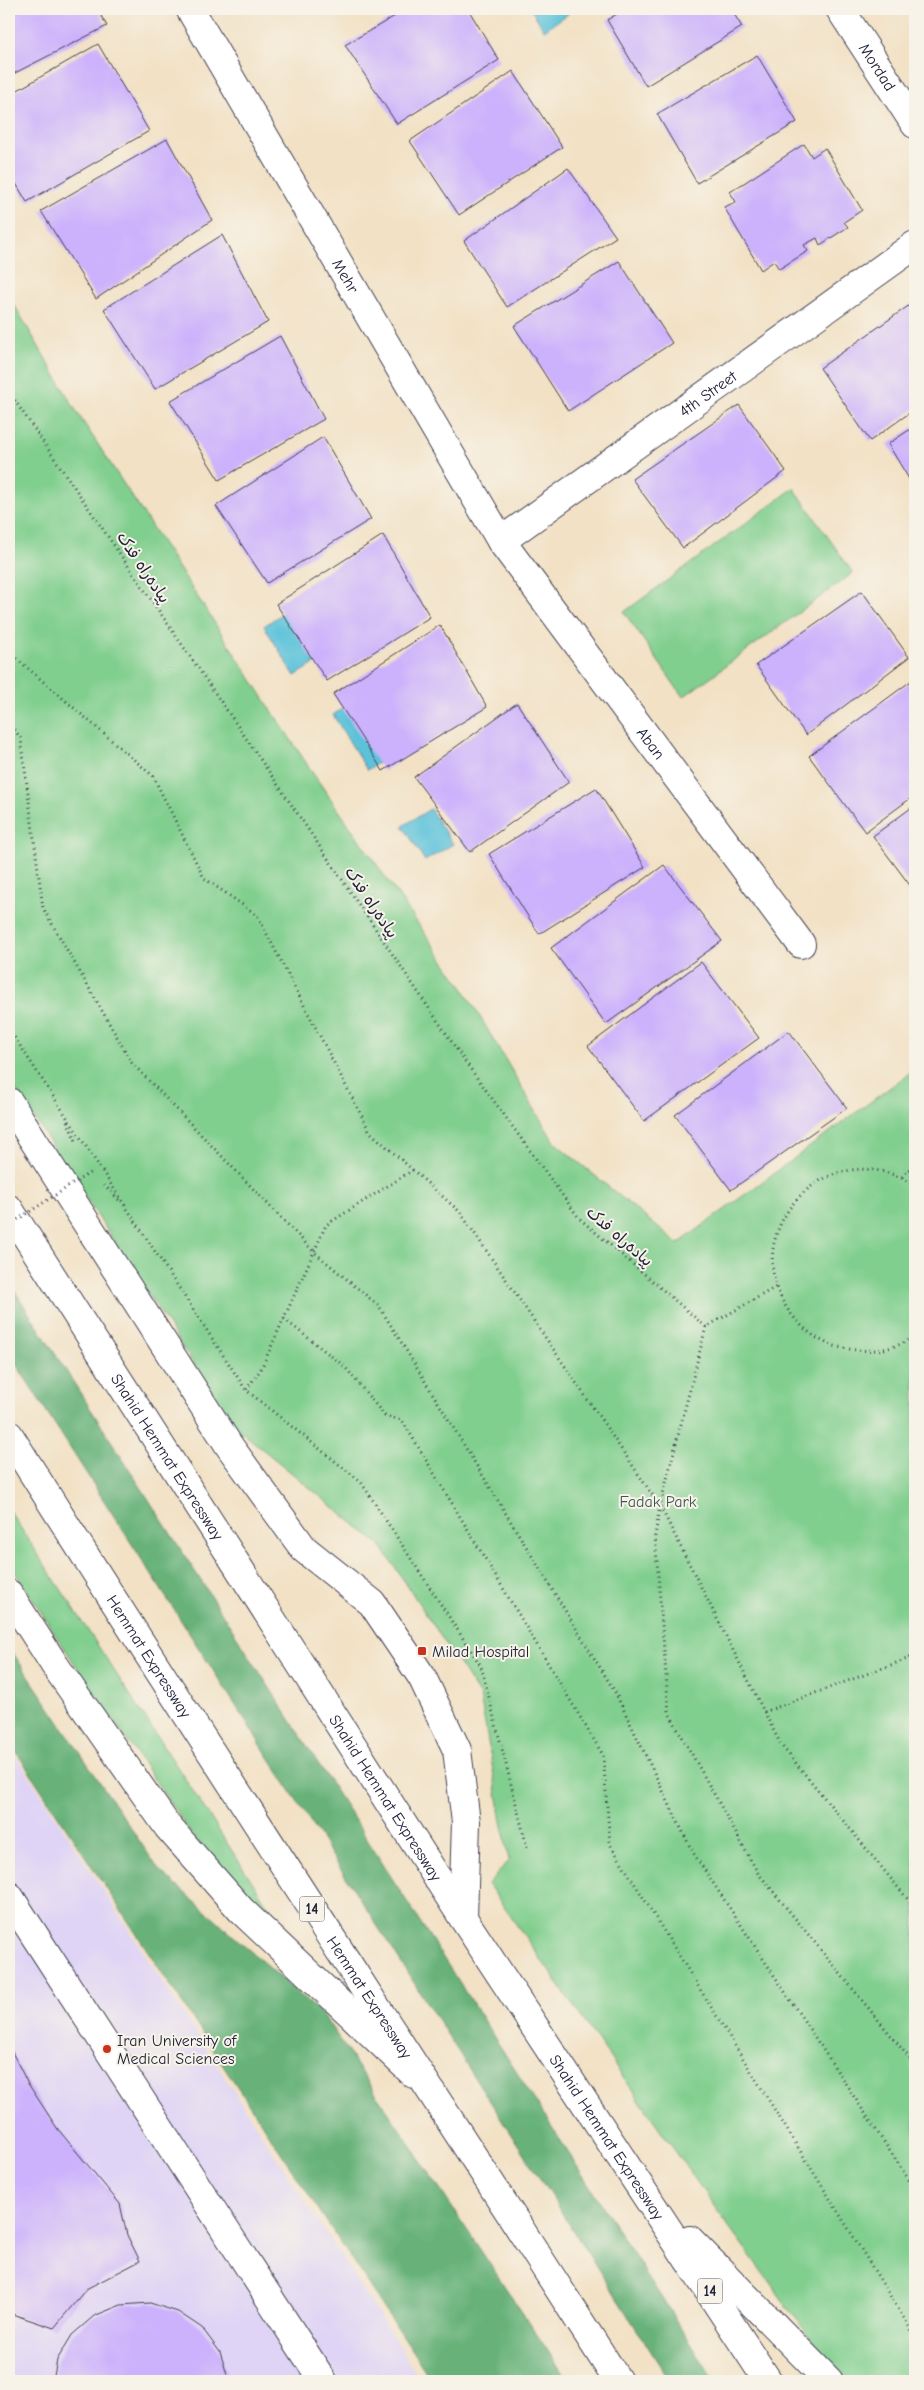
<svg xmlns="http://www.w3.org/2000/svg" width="924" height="2390" viewBox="0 0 924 2390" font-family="'Comic Neue','Playpen Sans Arabic',sans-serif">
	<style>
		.built { fill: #dfd4f5 }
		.green { fill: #81cf8f; stroke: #527865 }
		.forest { fill: #68b27a; stroke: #456a5a }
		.water { fill: #5cc2da; stroke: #3f728a }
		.building { fill: #ccb1fc }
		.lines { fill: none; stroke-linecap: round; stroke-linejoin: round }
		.minor-casing { stroke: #413f50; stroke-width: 30 }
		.highway-casing { stroke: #413f50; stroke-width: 30 }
		.path { stroke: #413f50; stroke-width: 3; stroke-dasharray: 1 4; stroke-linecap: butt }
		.minor { stroke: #fff; stroke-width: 28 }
		.highway { stroke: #fff; stroke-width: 28 }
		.path-bridge { stroke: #413f50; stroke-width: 3; stroke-dasharray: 1 4; stroke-linecap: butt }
		.poi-dot { fill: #c8321e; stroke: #f7f3e8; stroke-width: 2 }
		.labels { text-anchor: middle; stroke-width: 4; stroke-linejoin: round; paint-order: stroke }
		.shield { fill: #f7f3e8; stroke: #62616f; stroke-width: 1 }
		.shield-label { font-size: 15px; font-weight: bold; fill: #22223b }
		.street-label { font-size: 16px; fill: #22223b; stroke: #f7f3e8 }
		.park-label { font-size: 16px; fill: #3e5654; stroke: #f7f3e8 }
		.poi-label { font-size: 16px; fill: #22223b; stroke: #f7f3e8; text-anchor: start }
	</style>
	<rect width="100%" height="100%" fill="#f7f3e8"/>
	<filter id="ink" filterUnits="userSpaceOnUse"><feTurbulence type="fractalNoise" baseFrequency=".02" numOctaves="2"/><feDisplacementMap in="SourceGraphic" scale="10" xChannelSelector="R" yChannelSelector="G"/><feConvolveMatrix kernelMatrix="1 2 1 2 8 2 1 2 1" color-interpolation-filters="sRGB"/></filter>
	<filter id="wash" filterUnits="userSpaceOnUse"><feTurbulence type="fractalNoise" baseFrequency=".0096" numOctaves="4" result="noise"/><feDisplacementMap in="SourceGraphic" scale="20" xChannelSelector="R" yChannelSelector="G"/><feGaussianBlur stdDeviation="1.12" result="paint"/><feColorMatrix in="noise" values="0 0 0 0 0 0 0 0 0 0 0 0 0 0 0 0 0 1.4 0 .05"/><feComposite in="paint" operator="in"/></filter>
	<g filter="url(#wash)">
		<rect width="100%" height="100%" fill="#f2e1c5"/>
		<path class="built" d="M9,1745L403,2352L422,2381H9Z"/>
		<path class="green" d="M9,296L78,414L314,775L463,988L554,1142L678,1244L915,1069V2381H842L716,2209L488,1884L509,1861L480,1696L381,1546L233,1425L9,1079Z
			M794,488L853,573L683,697L624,612Z
			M9,1510L295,1947L197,1842L82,1675L9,1563Z"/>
		<path class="forest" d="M9,1282L715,2381H670L9,1353Z
			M9,1647L159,1870L324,2016L568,2381H432L9,1741Z"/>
		<path class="water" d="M531,9H565L568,14L544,30Z
			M284,612L316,663L295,676L264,626Z
			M357,699L391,754L367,770L333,715Z
			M430,809L453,844L425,861L403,826Z"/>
		<g id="blocks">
			<path class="building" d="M9,9H97L107,26L9,76Z
				M407,9H468L499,60L397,124L345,45Z
				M625,9H731L742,27L646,86L607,20Z
				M98,44L149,131L27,202L9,172V95Z
				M757,55L797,122L697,183L657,114Z
				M513,71L562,147L459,215L410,141Z
				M167,139L212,220L96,299L41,211Z
				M804,144L812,157L825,148L862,210L844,222L848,227L820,245L817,238L804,245L808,251L779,269L774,261L761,270L724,207L736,202L730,192Z
				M568,168L616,237L507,307L464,241Z
				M222,235L268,322L155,389L104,309Z
				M619,261L672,343L568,411L514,326Z
				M914,302L915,409L870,441L820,368Z
				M280,336L324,419L219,480L170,401Z
				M739,405L786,471L683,548L632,479Z
				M915,426V489L888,444Z
				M323,437L371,519L267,583L216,506Z
				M383,535L430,617L327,681L276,604Z
				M862,591L909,657L806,735L756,665Z
				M440,625L487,707L383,771L333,694Z
				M915,678V795L865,832L809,756Z
				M517,703L569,782L470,852L414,777Z
				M596,788L645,867L539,934L489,854Z
				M915,805V892L873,836Z
				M664,865L722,941L606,1024L551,948Z
				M701,962L759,1038L644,1121L588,1046Z
				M789,1031L847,1108L731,1190L675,1115Z
				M9,2046L27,2082L57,2128L120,2204L127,2235L140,2261L86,2289L54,2328L9,2313Z
				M150,2303L178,2312L202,2328L220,2352L229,2381H53L57,2360L72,2335L94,2316L121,2305Z"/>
		</g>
	</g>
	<g filter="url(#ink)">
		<use href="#blocks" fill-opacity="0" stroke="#413f50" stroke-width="1"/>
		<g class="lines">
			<defs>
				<g id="minor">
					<path id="s1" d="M190,9L501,541L801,944"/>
					<path id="s2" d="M840,9L915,124"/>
					<path id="s3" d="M501,541L915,245"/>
					<path d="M9,1102L230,1447L304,1549L372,1603L422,1677L457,1750L466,1822L463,1918"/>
					<path d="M9,1594L56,1667L168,1827L241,1910L414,2074"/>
					<path d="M9,1896L323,2381"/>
				</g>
				<g id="highway">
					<path id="s4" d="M9,1209L463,1918L768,2381"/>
					<path id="s5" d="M9,1435C208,1753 416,2065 618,2381"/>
					<path d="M690,2240L829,2381"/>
				</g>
			</defs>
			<use href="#minor" class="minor-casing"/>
			<use href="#highway" class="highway-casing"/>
			<path class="path" d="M9,392L291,804L464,1060L579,1218L706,1327L776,1287
				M9,652L153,776L204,878L257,915L370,1132L460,1212L660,1506L781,1745L915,1908
				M9,721L21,739L43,908L132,1063L314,1252L379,1306L615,1692L692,1851L915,2189
				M9,1029L246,1390
				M67,1121L77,1143
				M413,1170L326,1225L261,1369L246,1390L361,1482L481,1666L528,1851
				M902,1177L915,1164
				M104,1185L121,1202
				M915,1186C824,1125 724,1244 798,1322C810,1335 825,1345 843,1348C868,1353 894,1351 915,1336
				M284,1319L345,1367L385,1416L402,1420L603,1755L610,1844L915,2336
				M706,1327L660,1506L655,1536L669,1713L758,1873L915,2065
				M764,1712L915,1656"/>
			<use href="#minor" class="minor"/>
			<use href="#highway" class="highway"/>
			<path class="path-bridge" d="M9,1225L91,1172"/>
		</g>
	</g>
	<g class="poi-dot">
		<rect x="417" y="1646" width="10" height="10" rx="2.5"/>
		<circle cx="107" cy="2049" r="5"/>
	</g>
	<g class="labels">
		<g class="shield">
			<rect x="299.5" y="1896.5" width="25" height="25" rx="4"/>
			<rect x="697.5" y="2278.5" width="25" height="25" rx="4"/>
		</g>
		<g class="shield-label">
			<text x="312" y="1914">14</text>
			<text x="710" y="2296">14</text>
		</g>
		<g class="street-label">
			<text dy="6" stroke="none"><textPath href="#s2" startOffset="69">Mordad</textPath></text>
			<text dy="6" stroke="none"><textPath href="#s1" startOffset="309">Mehr</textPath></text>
			<text dy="6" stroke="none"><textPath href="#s3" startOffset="254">4th Street</textPath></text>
			<text transform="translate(144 567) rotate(56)" y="6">پیاده‌راه فدک</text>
			<text dy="6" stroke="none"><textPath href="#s1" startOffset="868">Aban</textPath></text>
			<text transform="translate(372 902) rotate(56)" y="6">پیاده‌راه فدک</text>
			<text transform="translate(620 1236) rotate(41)" y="6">پیاده‌راه فدک</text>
			<text dy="6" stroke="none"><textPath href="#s4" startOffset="294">Shahid Hemmat Expressway</textPath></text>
			<text dy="6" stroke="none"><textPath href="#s5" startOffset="262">Hemmat Expressway</textPath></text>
			<text dy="6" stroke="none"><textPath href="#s4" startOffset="699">Shahid Hemmat Expressway</textPath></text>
			<text dy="6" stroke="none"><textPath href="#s5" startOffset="668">Hemmat Expressway</textPath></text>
			<text dy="6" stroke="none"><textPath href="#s4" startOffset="1104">Shahid Hemmat Expressway</textPath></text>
		</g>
		<g class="park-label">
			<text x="658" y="1507">Fadak Park</text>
		</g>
		<g class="poi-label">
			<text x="432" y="1657">Milad Hospital</text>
			<text x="117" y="2046">Iran University of<tspan x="117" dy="18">Medical Sciences</tspan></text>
		</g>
	</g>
	<rect width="924" height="2390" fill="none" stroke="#f7f3e8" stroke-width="30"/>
</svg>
